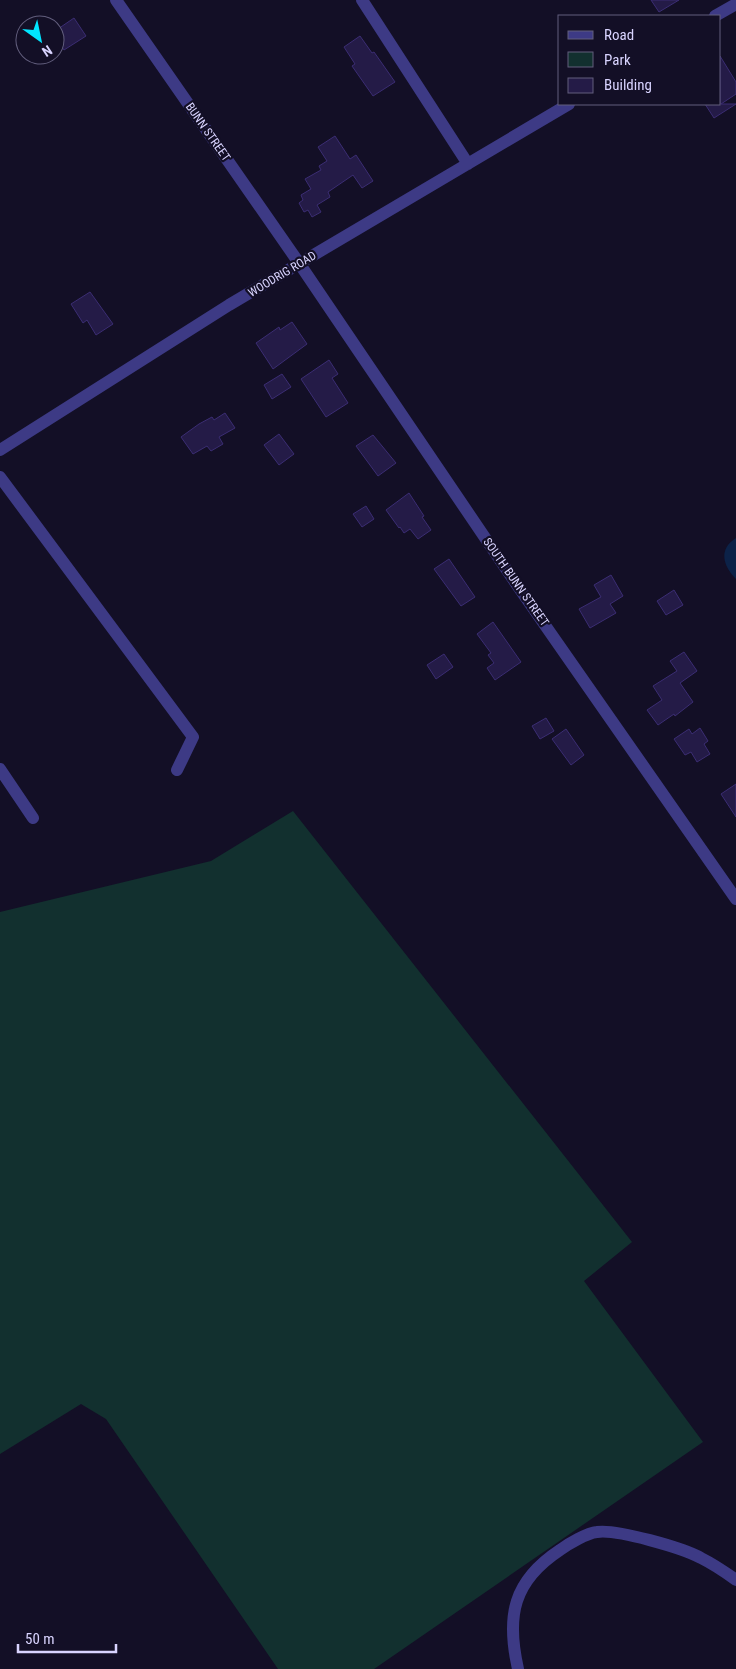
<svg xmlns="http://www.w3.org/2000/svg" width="736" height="1669" viewBox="0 0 736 1669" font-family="'Roboto Condensed',sans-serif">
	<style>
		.green { fill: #12302f }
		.water { fill: #0c2248 }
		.building { fill: #241b47; stroke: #3b2d73 }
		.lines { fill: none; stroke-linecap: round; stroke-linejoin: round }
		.minor { stroke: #3d3a85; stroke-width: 12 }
		.labels { text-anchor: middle; stroke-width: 4.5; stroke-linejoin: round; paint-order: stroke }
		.street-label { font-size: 12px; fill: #d9d4ff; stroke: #130f26 }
	</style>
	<rect width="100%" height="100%" fill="#130f26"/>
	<path class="green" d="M293,811L632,1242L584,1281L703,1442L374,1669H278L106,1419L81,1404L0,1454V912L211,861Z"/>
	<path class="water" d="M736,538V579C723,566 718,549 736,538Z"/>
	<path class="building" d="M651,0H679L659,12Z
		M74,18L86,36L64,50L55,36V31Z
		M360,36L372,53L374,52L395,82L373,96L352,66L355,64L344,47Z
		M720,56L736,82V94L721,104H736L714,118L705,104H720Z
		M335,136L350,159L356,155L373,181L362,188L353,175L328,192L330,197L317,205L321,212L312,217L308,210L304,212L299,203L303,200L301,195L311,189L305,179L321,170L319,166L327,161L318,147Z
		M90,292L113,324L96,335L87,320L83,323L71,304Z
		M292,322L307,344L273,369L256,343L279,327L280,330Z
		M329,360L338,374L332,378L348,403L326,417L301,379Z
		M282,374L291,387L272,399L264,385Z
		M225,413L235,428L219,437L223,444L211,451L207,446L193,454L181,437L199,424L212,417L214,420Z
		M279,434L294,454L279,465L264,445Z
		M373,435L396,463L378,476L356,446Z
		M409,493L424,516L422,517L431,530L418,539L410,529L404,533L400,527L399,528L386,510Z
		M366,506L374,519L362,527L353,514Z
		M449,559L475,597L461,606L434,569Z
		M611,575L623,596L610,604L616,613L590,628L579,609L601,597L594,585Z
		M674,590L683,605L666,615L657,601Z
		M493,622L521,662L495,680L487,668L494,663L488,655L491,653L477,634Z
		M684,652L697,671L680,683L693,702L675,716L674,714L658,725L647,710L662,700L653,686L677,671L670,661Z
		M444,654L453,667L436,679L427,665Z
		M546,718L554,731L540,739L532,726Z
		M700,728L708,741L704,744L710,754L697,762L691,752L685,755L674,739L689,729L692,734Z
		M566,729L584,755L571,765L552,739Z
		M736,784V817L721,794Z"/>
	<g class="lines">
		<path class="minor" d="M116,0L299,263L517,585L736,899
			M362,0L468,164
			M715,16L736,4
			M0,450L229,305L569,104
			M0,477L193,737L177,770
			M0,769L33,818
			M518,1669C506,1616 513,1581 560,1550C568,1544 587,1533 597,1532C617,1529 683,1548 701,1558C713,1564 725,1572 736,1580"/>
	</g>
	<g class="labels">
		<g class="street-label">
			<text transform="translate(208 132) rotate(55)" y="4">BUNN STREET</text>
			<text transform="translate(282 274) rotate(-31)" y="4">WOODRIG ROAD</text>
			<text transform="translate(516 582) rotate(55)" y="4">SOUTH BUNN STREET</text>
		</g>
	</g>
	<rect x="558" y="15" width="162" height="90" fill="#130f26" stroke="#625e7d"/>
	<rect x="568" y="31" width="25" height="8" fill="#3d3a85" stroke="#625e7d"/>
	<text x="604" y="40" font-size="15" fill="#d9d4ff">Road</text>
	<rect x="568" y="52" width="25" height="15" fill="#12302f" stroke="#625e7d"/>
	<text x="604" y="65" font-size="15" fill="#d9d4ff">Park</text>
	<rect x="568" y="78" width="25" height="15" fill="#241b47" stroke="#625e7d"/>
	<text x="604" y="90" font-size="15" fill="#d9d4ff">Building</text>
	<g transform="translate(40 40) rotate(147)"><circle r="24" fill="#130f26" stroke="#625e7d"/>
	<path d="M0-4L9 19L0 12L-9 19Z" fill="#00e5ff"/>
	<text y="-8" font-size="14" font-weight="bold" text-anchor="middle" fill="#d9d4ff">N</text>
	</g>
	<path d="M18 1644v8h98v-8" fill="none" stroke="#d9d4ff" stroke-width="2.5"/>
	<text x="25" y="1644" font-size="15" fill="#d9d4ff" stroke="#130f26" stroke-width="4" paint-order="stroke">50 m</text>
</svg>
